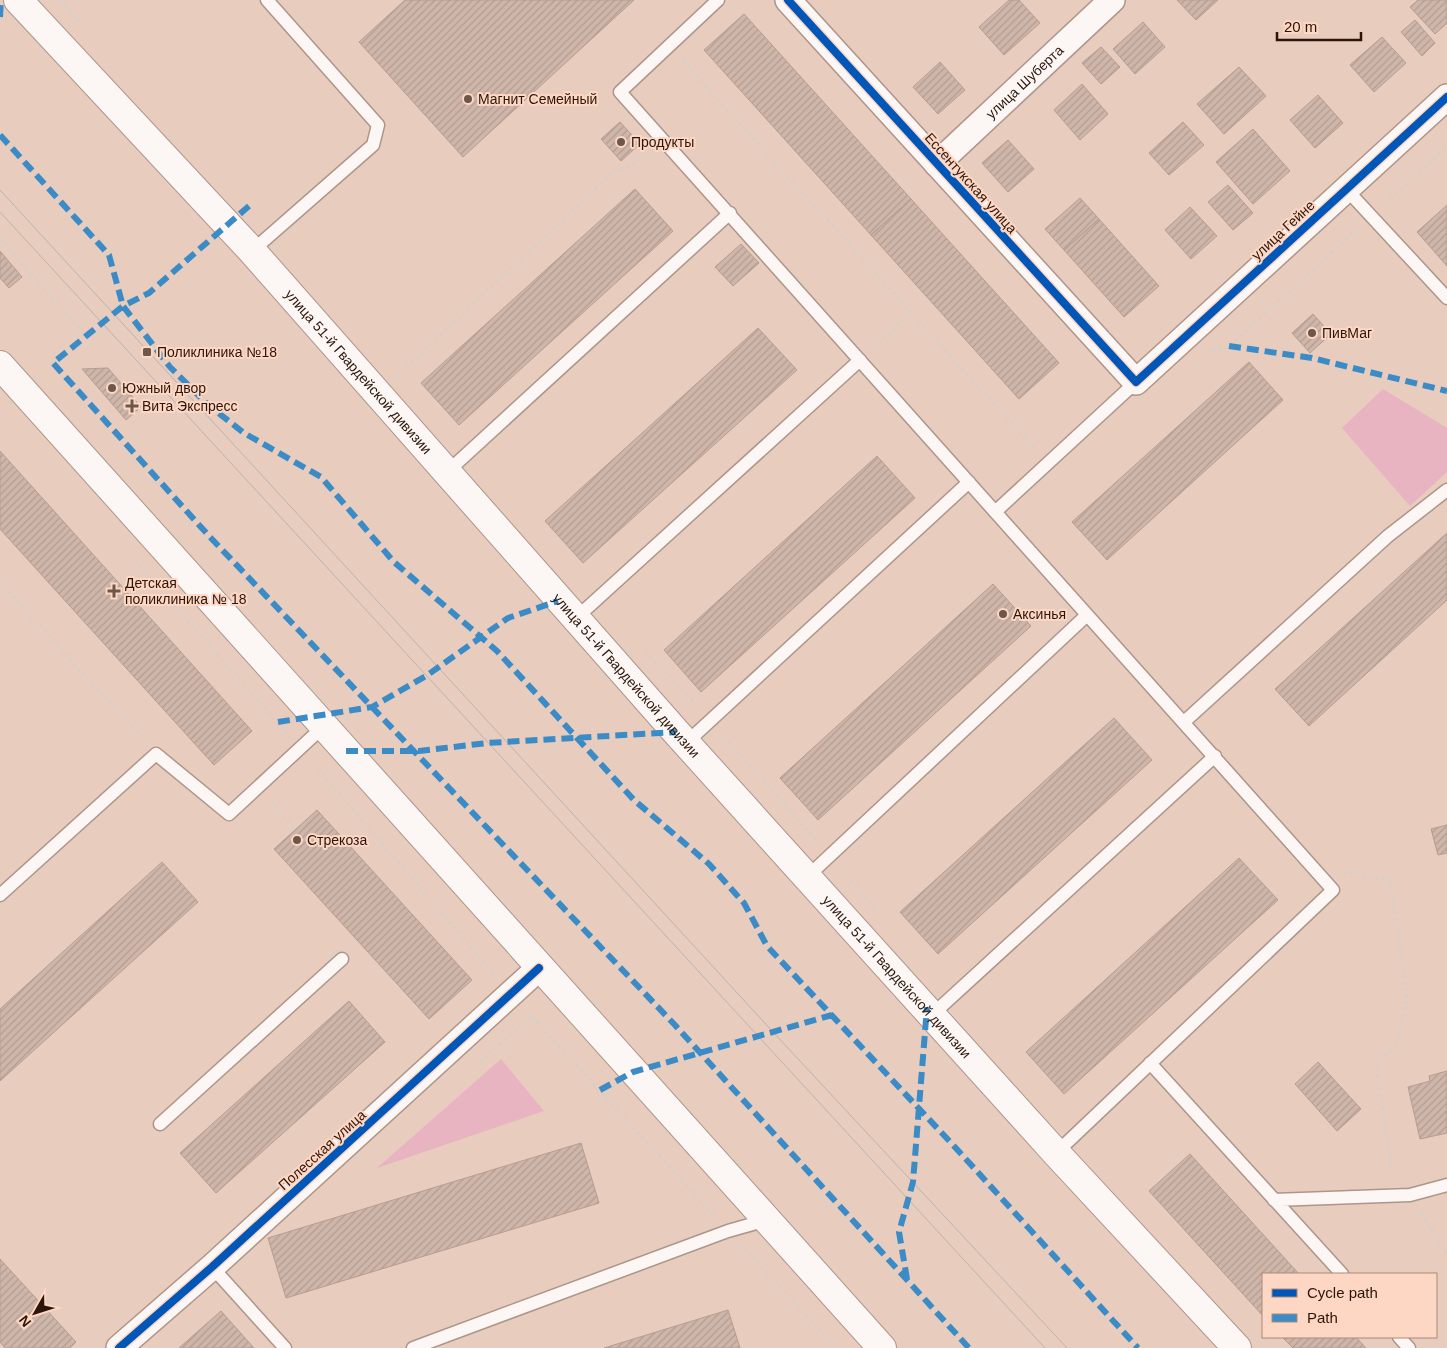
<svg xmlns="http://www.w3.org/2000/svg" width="1447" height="1348" viewBox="0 0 1447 1348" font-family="Arial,sans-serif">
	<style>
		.park { fill: #e9b4c2 }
		.building { fill: url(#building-hatch); stroke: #b59d91 }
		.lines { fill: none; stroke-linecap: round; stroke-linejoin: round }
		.service-casing { stroke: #ad9589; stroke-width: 15 }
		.minor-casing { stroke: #ad9589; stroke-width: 28 }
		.secondary-casing { stroke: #ad9589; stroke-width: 30 }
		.path { stroke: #d7cfca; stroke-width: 3; stroke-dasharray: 2.5 4; stroke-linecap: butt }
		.service { stroke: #fcf7f5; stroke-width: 12 }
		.minor { stroke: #fcf7f5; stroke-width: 25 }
		.secondary { stroke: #fcf7f5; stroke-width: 28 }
		.tram { stroke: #bbb4b0; stroke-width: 1 }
		.quiet { stroke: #3b8cc6; stroke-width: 6; stroke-dasharray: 12 6; stroke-linecap: butt }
		.cycleway-casing { stroke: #fed7c4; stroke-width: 11 }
		.cycleway { stroke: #0057b8; stroke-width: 8 }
		.poi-dot { fill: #6e5649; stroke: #fed7c4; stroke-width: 2 }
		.labels { text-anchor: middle; stroke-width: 4; stroke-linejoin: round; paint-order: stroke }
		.street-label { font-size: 14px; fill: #2c160a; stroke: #fed7c4 }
		.poi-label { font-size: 14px; fill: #2c160a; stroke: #fed7c4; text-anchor: start }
	</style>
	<defs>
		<pattern id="building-hatch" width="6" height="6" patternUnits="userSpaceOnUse" patternTransform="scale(1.25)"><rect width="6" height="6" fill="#cfb6aa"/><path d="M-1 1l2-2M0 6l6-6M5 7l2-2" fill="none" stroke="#b29c91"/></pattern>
	</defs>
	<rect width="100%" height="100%" fill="#e8ccbe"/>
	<path class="park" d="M1383,389L1447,428V472L1410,506L1342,428Z
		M501,1059L544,1111L377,1168Z"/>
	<path class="building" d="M405,0H634L463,157L359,42Z
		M1009,0H1019L1040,23L1004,55L979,27Z
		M1177,0H1218L1196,20Z
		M1418,0H1447V23L1435,34L1410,7Z
		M744,14L911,199L871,235L704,50Z
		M1415,20L1435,43L1422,56L1401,32Z
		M1143,22L1165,47L1135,74L1113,49Z
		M1382,37L1406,63L1374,92L1350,65Z
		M1101,47L1120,67L1101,84L1082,63Z
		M940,62L965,90L938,114L913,87Z
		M1239,67L1266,96L1224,134L1197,104Z
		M1082,84L1108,114L1080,140L1054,110Z
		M1318,95L1343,123L1315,148L1290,120Z
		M620,122L640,144L621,161L601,139Z
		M1183,122L1204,145L1169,175L1149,153Z
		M1253,129L1290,171L1253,204L1216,162Z
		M1008,140L1034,169L1008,192L982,163Z
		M1228,185L1253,213L1233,230L1208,202Z
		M635,189L673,231L459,425L421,383Z
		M1080,198L1099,219L1064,250L1045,229Z
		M911,199L1059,363L1019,399L871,235Z
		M1447,205V266L1417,232Z
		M1190,207L1217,236L1191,259L1165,230Z
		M1099,219L1159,286L1124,317L1064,250Z
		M741,244L759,263L733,286L715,267Z
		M0,251L22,277L9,288L0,278Z
		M1313,314L1331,334L1310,353L1292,333Z
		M758,328L797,370L583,563L545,521Z
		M1249,362L1283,400L1107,560L1072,522Z
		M108,368L141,407L126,420L82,369Z
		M0,451L252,731L214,765L0,529Z
		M877,456L915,498L701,692L664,650Z
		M1447,533V600L1309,726L1275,689Z
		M993,584L1031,626L818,820L780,778Z
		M1114,718L1152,760L938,954L900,912Z
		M317,810L472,980L429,1019L274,849Z
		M1447,825V853L1438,855L1431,829Z
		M1239,858L1278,900L1064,1094L1026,1052Z
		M162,862L198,902L0,1081V1009Z
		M349,1001L385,1042L216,1193L180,1153Z
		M1318,1062L1361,1109L1337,1131L1295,1084Z
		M1447,1071V1133L1420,1139L1408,1087L1430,1081L1429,1076Z
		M581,1143L599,1203L286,1298L268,1238Z
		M1190,1154L1299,1274H1263V1316L1149,1191Z
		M0,1259L76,1342L70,1348H5L0,1342Z
		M728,1310L740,1348H604Z
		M221,1311L254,1348H179Z
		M1282,1337H1356L1366,1348H1293Z"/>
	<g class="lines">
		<defs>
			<path id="service" d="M718,0L620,92L1333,890L1056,1153
				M1346,189L1447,298
				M252,251L373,145L378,125L267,0
				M446,473L730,213
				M995,512L1136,382
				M575,619L860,360
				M1184,722L1388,536L1447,490
				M686,743L969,482
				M807,877L1087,615
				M0,895L156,754L229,814L324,726
				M933,1014L1215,756
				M1150,1063L1342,1274
				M160,1124L342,959
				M1274,1200L1410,1195L1447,1185
				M212,1267L285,1348
				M1399,1337L1409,1348
				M413,1348L728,1231L767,1220"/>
			<g id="minor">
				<path d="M788,0L1136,382L1447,97"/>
				<path id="s1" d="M937,164L1112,0"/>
				<path d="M119,1348L212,1267L539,968"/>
			</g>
			<g id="secondary">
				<path id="s2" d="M18,0L252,251L676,732L1056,1153L1237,1348"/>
				<path d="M0,365L882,1348"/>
			</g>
		</defs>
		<use href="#service" class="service-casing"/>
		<use href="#minor" class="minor-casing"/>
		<use href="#secondary" class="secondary-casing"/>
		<path class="path" d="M60,0L80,22
			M683,61L1035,449
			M1386,203L1447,147
			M0,239L86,336
			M874,348L911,312
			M1212,351L1229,346L1357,230
			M397,376L614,171L631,166L645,152
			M135,562L287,733
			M0,582L142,738
			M646,652L696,705
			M724,736L816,840
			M314,764L494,974
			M271,802L295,829
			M843,871L875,908
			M1344,872L1391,881L1407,1001L1396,1046L1376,1064L1393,1177
			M528,1012L714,1216
			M480,1062L532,1016
			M1421,1213L1447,1254
			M744,1248L837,1348
			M1265,1339L1273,1348"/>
		<use href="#service" class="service"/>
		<use href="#minor" class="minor"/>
		<use href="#secondary" class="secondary"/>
		<path class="tram" d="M0,190L773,1032L1067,1348
			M0,212L1045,1348"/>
		<path class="quiet" d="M0,17L1,0
			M0,135L109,255L123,306L53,363L209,536L674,1024L969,1348
			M249,206L149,293L123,306L170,367L207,404L244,433L321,477L394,562L497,651L634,800L709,864L744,903L767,946L953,1145L1138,1348
			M1229,346L1312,358L1447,391
			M278,722L372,707L426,676L508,618L558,601
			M346,751H419L487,743L676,732
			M600,1090L633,1072L832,1015
			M907,1279L899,1232L913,1182L927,1007"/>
		<defs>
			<path id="cycleway" d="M788,0L1136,382L1447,97
				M119,1348L212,1267L539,968"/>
		</defs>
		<use href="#cycleway" class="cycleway-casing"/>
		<use href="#cycleway" class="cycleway"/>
	</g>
	<g class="poi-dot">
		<circle cx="468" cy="99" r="5"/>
		<circle cx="621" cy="142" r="5"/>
		<circle cx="1312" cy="333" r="5"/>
		<rect x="142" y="347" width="10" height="10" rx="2.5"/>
		<circle cx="112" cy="388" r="5"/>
		<path d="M129.5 398.5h5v5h5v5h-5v5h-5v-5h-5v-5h5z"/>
		<path d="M111.5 583.5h5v5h5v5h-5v5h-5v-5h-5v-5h5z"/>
		<circle cx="1003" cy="614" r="5"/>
		<circle cx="297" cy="840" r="5"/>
	</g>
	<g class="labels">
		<g class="street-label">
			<text dy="5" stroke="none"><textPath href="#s1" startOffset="120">улица Шуберта</textPath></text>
			<text transform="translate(971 183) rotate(48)" y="5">Ессентукская улица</text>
			<text transform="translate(1283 230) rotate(-43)" y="5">улица Гейне</text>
			<text dy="5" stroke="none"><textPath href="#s2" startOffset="504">улица 51-й Гвардейской дивизии</textPath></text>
			<text dy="5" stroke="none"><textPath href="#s2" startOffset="909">улица 51-й Гвардейской дивизии</textPath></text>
			<text dy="5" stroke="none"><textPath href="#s2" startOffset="1314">улица 51-й Гвардейской дивизии</textPath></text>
			<text transform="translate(322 1150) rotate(-42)" y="5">Полесская улица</text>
		</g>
		<g class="poi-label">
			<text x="478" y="104">Магнит Семейный</text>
			<text x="631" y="147">Продукты</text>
			<text x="1322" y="338">ПивМаг</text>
			<text x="157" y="357">Поликлиника №18</text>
			<text x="122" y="393">Южный двор</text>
			<text x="142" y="411">Вита Экспресс</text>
			<text x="125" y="588">Детская<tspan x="125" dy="16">поликлиника № 18</tspan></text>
			<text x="1013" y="619">Аксинья</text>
			<text x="307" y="845">Стрекоза</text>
		</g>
	</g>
	<rect x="1262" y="1273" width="175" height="65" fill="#fed7c4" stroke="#aa8a7a"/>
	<rect x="1272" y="1289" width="25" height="8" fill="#0057b8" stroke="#aa8a7a"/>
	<text x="1307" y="1298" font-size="15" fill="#2c160a">Cycle path</text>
	<rect x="1272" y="1314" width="25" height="8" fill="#3b8cc6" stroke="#aa8a7a"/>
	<text x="1307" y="1323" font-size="15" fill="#2c160a">Path</text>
	<g transform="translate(35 1313) rotate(231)" stroke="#fed7c4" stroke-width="4" paint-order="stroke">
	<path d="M0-4L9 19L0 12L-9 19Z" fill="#2c160a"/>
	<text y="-8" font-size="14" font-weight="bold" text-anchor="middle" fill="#2c160a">N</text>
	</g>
	<path d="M1277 32v8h84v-8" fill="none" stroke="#2c160a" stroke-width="2.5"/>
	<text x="1284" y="32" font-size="15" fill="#2c160a" stroke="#fed7c4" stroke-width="4" paint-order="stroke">20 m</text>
</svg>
